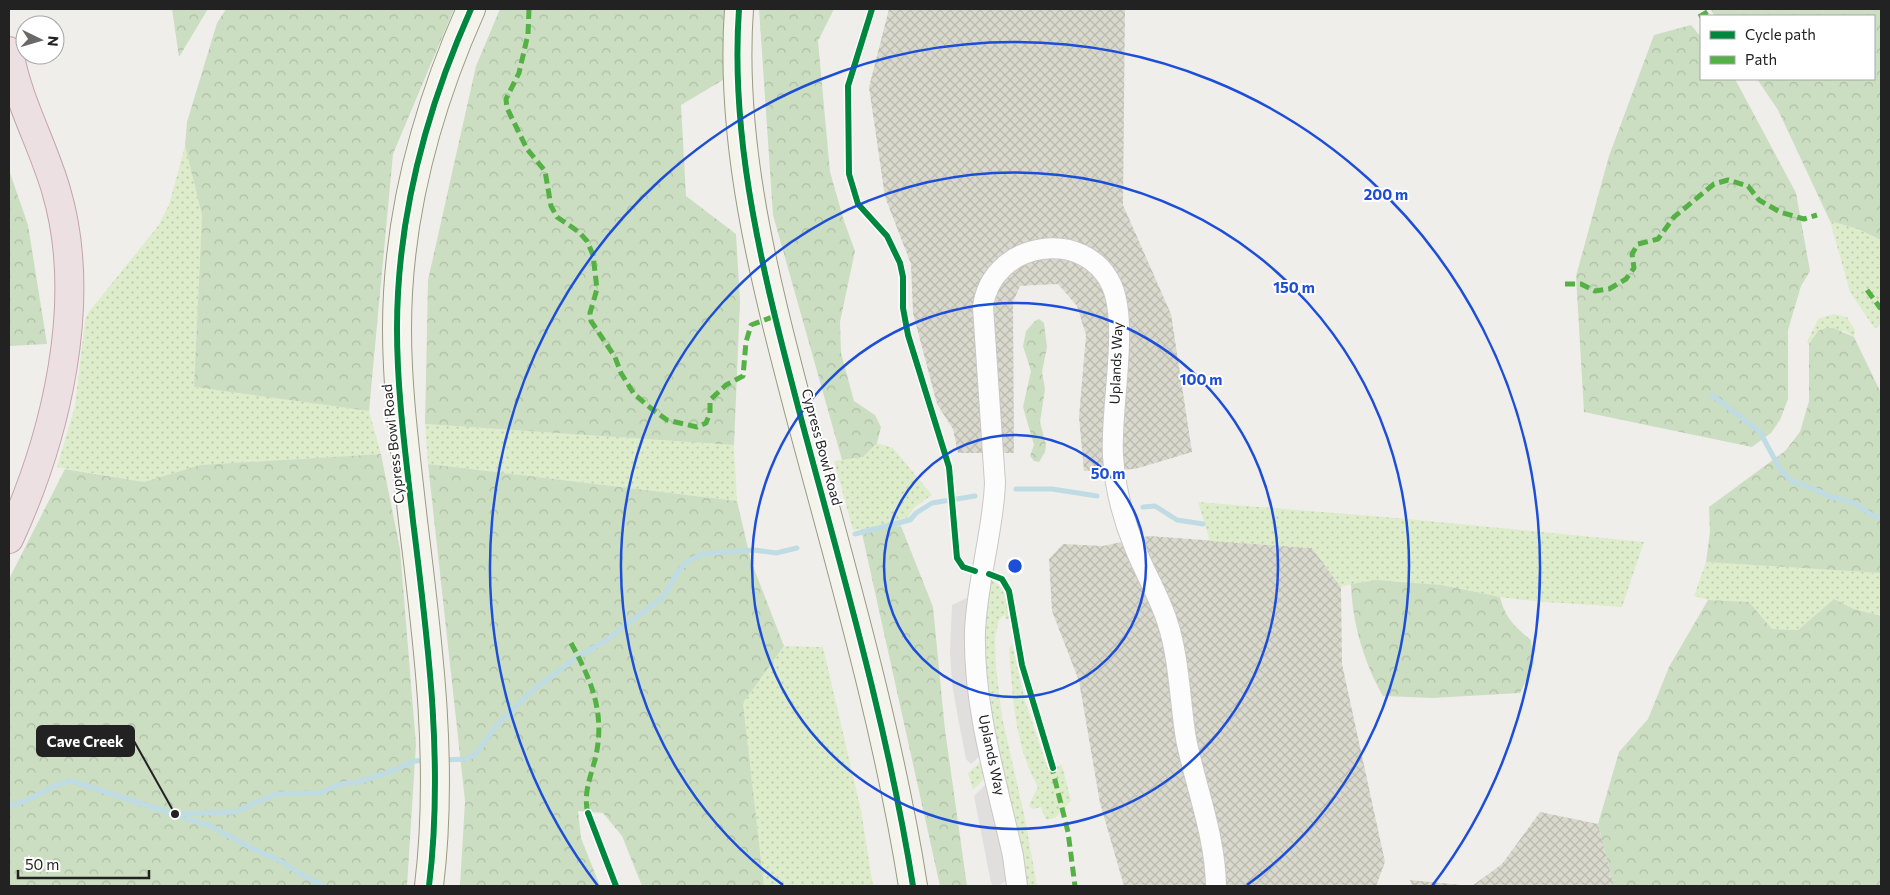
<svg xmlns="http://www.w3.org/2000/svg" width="1890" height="895" viewBox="0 0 1890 895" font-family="Commissioner,sans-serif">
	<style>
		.construction { fill: url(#construction-cross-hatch) }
		.grass { fill: url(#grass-dots) }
		.forest { fill: url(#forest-crowns) }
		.parking { fill: #e0dfde }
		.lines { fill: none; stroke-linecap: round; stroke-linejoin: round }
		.stream { stroke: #bfdbe3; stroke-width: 5 }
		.street-casing { stroke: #c9c8c7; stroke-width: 22 }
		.secondary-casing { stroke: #999a82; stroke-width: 30 }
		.highway-casing { stroke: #c5a2ac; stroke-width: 30 }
		.street { stroke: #fdfcfc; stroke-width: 20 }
		.secondary { stroke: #f4f4ed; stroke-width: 28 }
		.highway { stroke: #ece0e2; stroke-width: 28 }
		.quiet { stroke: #55b145; stroke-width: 5; stroke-dasharray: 10 5; stroke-linecap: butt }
		.cycleway-casing { stroke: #fff; stroke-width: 9 }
		.cycleway { stroke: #00873e; stroke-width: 6 }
		.ring { fill: none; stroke: #1d4ed8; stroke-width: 2.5 }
		.labels { text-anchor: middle; stroke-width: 4; stroke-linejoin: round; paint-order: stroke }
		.street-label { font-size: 14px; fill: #222; stroke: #fff }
		.centre { fill: #1d4ed8; stroke: #fff; stroke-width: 2.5 }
		.ring-label { font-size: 15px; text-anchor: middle; font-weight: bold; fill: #1d4ed8; stroke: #fff; stroke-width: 4; stroke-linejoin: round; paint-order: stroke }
		.leader { fill: none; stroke: #222; stroke-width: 2 }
		.callout-dot { fill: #222; stroke: #fff; stroke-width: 2 }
		.callout { fill: #222; stroke: #222; stroke-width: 2 }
		.callout-label { font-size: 15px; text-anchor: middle; font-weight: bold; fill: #fff }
	</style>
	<defs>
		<pattern id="construction-cross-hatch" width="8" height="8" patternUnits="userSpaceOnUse" patternTransform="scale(1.25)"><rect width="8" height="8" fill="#d9d9cd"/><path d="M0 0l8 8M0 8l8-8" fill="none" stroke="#babab0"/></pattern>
		<pattern id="grass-dots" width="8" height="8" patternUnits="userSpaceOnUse" patternTransform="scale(1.25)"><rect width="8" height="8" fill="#ddeccb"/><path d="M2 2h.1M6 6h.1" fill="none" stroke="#bdcaae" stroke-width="1.8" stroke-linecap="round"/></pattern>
		<pattern id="forest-crowns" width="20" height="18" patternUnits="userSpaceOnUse" patternTransform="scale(1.25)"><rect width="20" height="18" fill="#cbdec1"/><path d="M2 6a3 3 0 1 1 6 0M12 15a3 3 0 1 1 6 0" fill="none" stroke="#aebea6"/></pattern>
	</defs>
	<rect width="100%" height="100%" fill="#f0eeeb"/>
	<path class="construction" d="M889,9H1125L1123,205L1171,314L1192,452L1135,469L1084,471L1079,417L1086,335L1077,306L1058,284L1020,286L1013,302L1014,453H958L953,429L937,404L913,313L911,264L885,197L869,87Z
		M1149,536L1312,548L1341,587L1342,664L1385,862L1376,886H1124L1100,803L1079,681L1052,611L1049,559L1063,544L1103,546Z
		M1540,812L1598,824L1614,886H1412L1410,880L1472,886L1502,864Z"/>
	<path class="grass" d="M185,146L202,215L194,387L369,411L381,454L201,465L144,482L57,467L75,406L85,321L88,313L158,226L169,205Z
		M1830,221L1858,229L1881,240V324L1875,329L1850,292Z
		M1834,314L1847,317L1855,330L1854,337L1845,331H1818L1809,344L1807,342L1818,319Z
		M425,424L734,445L737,501L428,464Z
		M877,443L893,448L932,495L915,507L901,526L853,530L834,461L863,457Z
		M1198,502L1397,518L1644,542L1622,607C1582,604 1540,603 1500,597C1448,590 1393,571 1341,587L1312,548L1210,541Z
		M1706,562L1881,573V616L1854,609L1834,599L1798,630L1772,629L1749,602L1708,600L1694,596Z
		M990,580C1006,585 1008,605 1009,620L1005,619V615L999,619L995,638L996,667L1002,717L1024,814L1037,886H1027C1015,815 992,744 985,671C982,641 985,610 990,580Z
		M1012,644L1025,701L1048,769L1062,765L1071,801L1055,818L1046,820L1041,807L1032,809L1029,805L1038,787C1014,745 1013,697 1009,649Z
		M784,646L823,647L861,810L873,886H764L743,703Z
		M984,759L987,776L973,790L968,773Z"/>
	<path class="forest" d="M172,9H208L179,57Z
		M226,9H454L393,154L369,411L194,387L202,215L185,146L187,122L217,23Z
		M500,9H740L728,77L681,105L686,196L736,234L740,301L734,445L425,424L428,280L476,66Z
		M759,9H834L818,41L830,172L844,221L855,251L840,322L841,353L854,401L875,415L881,427L877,443L863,457L842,460L773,215Z
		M1710,9H1881V240L1858,229L1830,221L1778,110L1757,79H1874V16H1715Z
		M1691,25L1701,37V79H1735L1796,193L1810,271L1801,286L1788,330V399L1780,420L1771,433L1752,447L1584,412L1576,276L1609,156L1654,35Z
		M9,170L28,225L47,344L9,346Z
		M1039,319L1044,323L1047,347L1042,372L1045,389L1040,422L1046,445L1045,452L1039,462L1034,461L1030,456L1034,445L1023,407L1031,371L1023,346L1026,331L1035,321Z
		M1826,328H1833L1854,337L1881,393V573L1706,562L1710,532L1709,507L1785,451L1800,432L1809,401V344L1818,331Z
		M381,454L400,549L416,745L407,886H9V579L65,469L144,482L200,465Z
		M428,464L737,501L751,561L784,646L743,703L764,886H642L622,836L603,813L578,811L581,838L600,886H460L465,801Z
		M901,526L933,607L945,730L967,886H940L861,529Z
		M1376,580L1441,585L1500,597C1505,618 1515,627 1531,640L1534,664L1520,693L1433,698L1383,696C1364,663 1352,622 1351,584Z
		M1834,599L1854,609L1881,616V886H1614L1598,824L1619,752L1648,719L1669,667L1708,600L1749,602L1772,629L1798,630Z"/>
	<path class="parking" d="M969,597L982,754L971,764L966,759L958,718L952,684L950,650L952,605Z
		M988,782L1008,880L998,886H994L991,883L974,796Z"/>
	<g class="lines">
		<path class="stream" d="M1712,395L1760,432L1781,471L1792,481L1819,491L1830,497L1852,502L1872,515L1881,518
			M1016,489H1052L1097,496
			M1143,507L1155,506L1177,520L1203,524
			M855,534L910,520L916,513L932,503L975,496
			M443,760L466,759L475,755L497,725L533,690L576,658L605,641L664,596L679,570L688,561L702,554L754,550L776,553L797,548
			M9,806C33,802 48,784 72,781L210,826L253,849L281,861L300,874L324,886
			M175,814L235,812L276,794L319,793L341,784L358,782L389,772L415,761L427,760"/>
		<defs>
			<path id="street" d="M1017,886L1013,856C997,783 973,707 975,631C977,581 993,533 995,483L983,307C991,241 1086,226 1112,286C1129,326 1110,409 1113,456C1115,488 1123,519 1135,548C1145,573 1159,596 1167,621C1179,656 1180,702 1186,739C1196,788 1215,835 1216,886"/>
			<path id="secondary" d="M739,9C729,148 767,288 802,422C843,575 888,729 913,886
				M429,886C444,764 428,642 413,521C406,457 397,393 397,329C397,217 426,110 471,9"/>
			<path id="highway" d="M9,51C17,100 42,142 56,190C89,301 56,437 9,539"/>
		</defs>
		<use href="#street" class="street-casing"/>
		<use href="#secondary" class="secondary-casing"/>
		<use href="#highway" class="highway-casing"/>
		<use href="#street" class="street"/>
		<use href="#secondary" class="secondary"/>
		<use href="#highway" class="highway"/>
		<path class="quiet" d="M529,9L528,34L519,73L506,99L507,108L527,149L545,171L551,206L557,217L579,232L587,241L593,255L597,289L590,313L591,321L615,357L621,373L634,394L653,410L667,420L697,427L706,423L710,413V400L726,385L743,376L746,342L751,325L775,316
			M1699,17L1712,9
			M1565,284H1581L1595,291L1609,289L1626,279L1634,268L1632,254L1638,244L1658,239L1674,217L1714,184L1728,180L1748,186L1759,200L1780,212L1804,219L1817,215
			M1867,290L1881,309
			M571,643C590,678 604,709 597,750C593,774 581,792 589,818
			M1051,764L1068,832L1075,886"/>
		<defs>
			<path id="cycleway" d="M739,9C729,148 767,288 802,422C843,575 888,729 913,886
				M872,9L848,86L849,174L858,204L887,236L900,263L903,277V308L908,335L949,467L957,558L963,567L975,571
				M989,574L1002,579L1009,591L1022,665L1053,768
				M588,813L616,886
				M429,886C444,764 428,642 413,521C406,457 397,393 397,329C397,217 426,110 471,9"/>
		</defs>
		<use href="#cycleway" class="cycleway-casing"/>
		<use href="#cycleway" class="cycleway"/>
	</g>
	<g class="ring">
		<circle cx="1015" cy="566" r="131"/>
		<circle cx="1015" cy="566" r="263"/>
		<path d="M783 885A394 394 0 1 1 1247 885"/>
		<path d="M598 886A525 525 0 1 1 1432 886"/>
	</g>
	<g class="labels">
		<g class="street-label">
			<text transform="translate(1116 363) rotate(-88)" y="5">Uplands Way</text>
			<text transform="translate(393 444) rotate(-96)" y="5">Cypress Bowl Road</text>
			<text transform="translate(822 447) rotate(75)" y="5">Cypress Bowl Road</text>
			<text transform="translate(992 755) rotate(78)" y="5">Uplands Way</text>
		</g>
	</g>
	<circle cx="1015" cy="566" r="8" class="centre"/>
	<g class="ring-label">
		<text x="1386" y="200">200 m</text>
		<text x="1294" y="293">150 m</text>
		<text x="1201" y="385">100 m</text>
		<text x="1108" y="479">50 m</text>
	</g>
	<path class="leader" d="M175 814L134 741"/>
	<circle class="callout-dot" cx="175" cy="814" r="5"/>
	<rect class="callout" x="37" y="726" width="97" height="30" rx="5"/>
	<g class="callout-label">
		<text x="85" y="747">Cave Creek</text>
	</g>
	<rect width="1890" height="895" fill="none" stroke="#222222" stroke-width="20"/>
	<rect x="1700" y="15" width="175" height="65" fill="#ffffff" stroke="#a7a7a7"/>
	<rect x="1710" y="31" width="25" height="8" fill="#00873e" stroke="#a7a7a7"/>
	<text x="1745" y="40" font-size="15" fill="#222222">Cycle path</text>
	<rect x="1710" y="56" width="25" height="8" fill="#55b145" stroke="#a7a7a7"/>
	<text x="1745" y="65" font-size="15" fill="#222222">Path</text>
	<g transform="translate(40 40) rotate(95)"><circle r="24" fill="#ffffff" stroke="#a7a7a7"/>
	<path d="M0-4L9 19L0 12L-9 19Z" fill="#6a6968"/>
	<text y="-8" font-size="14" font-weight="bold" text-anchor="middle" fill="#222222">N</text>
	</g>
	<path d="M18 870v8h131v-8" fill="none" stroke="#222222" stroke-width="2.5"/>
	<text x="25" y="870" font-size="15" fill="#222222" stroke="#ffffff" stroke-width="4" paint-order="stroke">50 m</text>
</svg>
